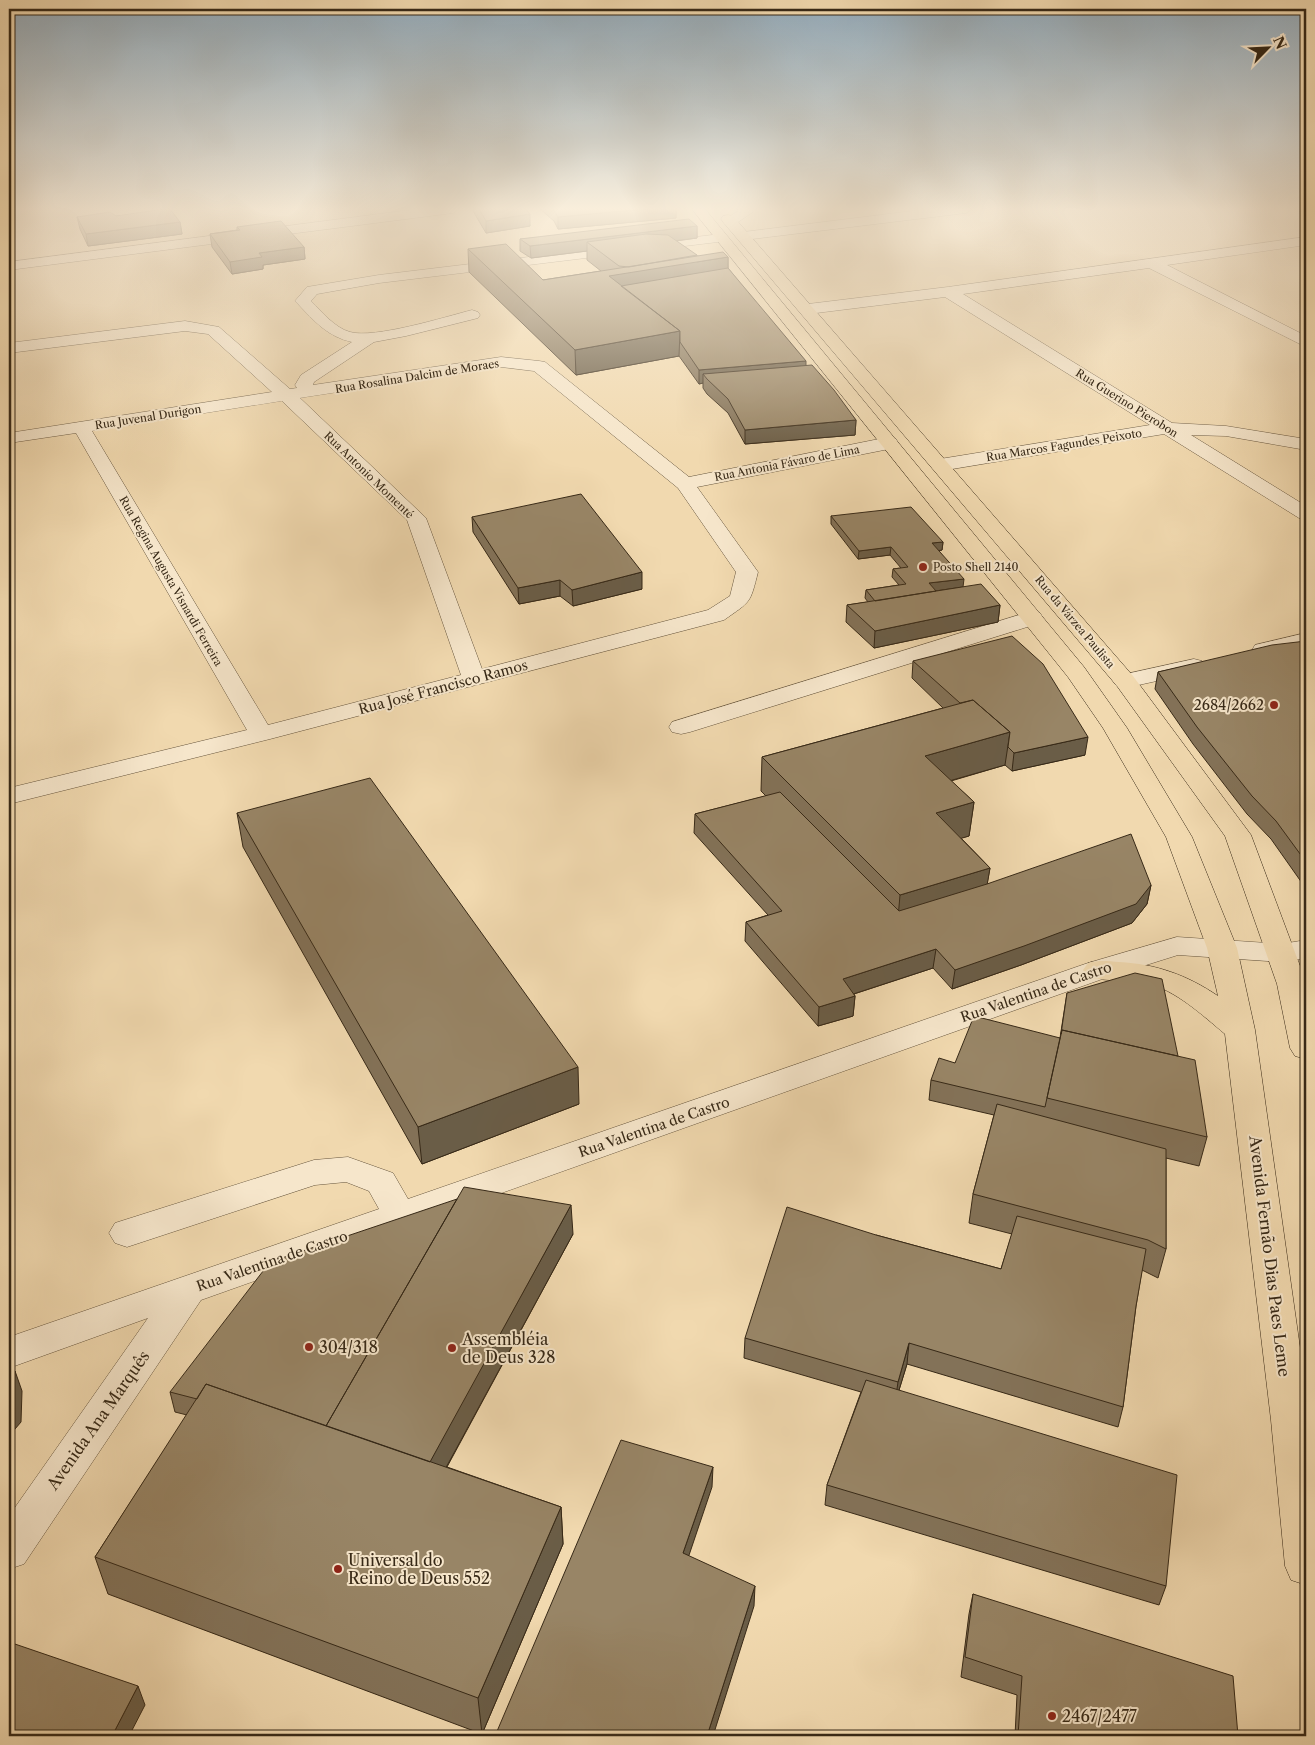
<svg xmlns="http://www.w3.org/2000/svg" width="1315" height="1745" viewBox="0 0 1315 1745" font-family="'Libre Caslon Text',serif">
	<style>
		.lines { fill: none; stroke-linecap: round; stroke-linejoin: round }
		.minor-casing { stroke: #66553d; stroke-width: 1 }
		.major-casing { stroke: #372917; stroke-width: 1 }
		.minor { fill: #f6e6cb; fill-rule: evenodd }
		.major { fill: #f1d9af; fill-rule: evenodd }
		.wall { fill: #837258; stroke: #372917 }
		.shaded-wall { fill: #6a5d47; stroke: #372917 }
		.building { fill: #988566; stroke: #372917 }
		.poi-dot { fill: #8f2418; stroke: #f6e6cb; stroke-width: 2 }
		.labels { text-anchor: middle; stroke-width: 4; stroke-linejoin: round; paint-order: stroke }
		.far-street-label { font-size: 11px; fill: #372917; stroke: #f6e6cb }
		.far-poi-label { font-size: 11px; fill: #372917; stroke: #f6e6cb; text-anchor: start }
		.street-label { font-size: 14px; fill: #372917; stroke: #f6e6cb }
		.poi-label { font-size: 14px; fill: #372917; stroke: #f6e6cb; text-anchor: end }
		.near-street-label { font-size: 16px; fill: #372917; stroke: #f6e6cb }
		.near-poi-label { font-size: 16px; fill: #372917; stroke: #f6e6cb; text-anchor: start }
	</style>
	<rect width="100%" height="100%" fill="#f1d9af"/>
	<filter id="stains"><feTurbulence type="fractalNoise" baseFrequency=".004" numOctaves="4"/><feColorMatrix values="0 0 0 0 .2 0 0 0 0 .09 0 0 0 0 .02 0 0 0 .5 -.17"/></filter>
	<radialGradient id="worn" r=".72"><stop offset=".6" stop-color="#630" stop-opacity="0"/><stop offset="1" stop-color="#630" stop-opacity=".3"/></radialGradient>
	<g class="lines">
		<defs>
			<path id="minor" d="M418,209H459L453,213L9,270V262Z
				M738,209H751L753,212L735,224H725L723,221L738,211Z
				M929,209H972L966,213L744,240L737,236L744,232Z
				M1296,209H1306V215Z
				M721,234L726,235L728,238L726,241L379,283L317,294L311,301C322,312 335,328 350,332C374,339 445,317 472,310L478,312L480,315L478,318L406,336L374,342L314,382L313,385L501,357L539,361L545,362L689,477L889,437L896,439L898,443L896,447L889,449L697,487L758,572C750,604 751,601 724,620L270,739L9,804V788L247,730L76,433L9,443V433L272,392L208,334L185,331L9,353V343L185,321L219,327L290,389L297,388L295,385L301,375L352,342C328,337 314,321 298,304L295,301L307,287L379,275ZM501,367L534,371L678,488L736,572L730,596L708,610L482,669L426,518L300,398ZM282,401L407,520L461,675L268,725L92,431Z
				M1306,237V245L1167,265L1306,336V347L1149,268L963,294L1172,423L1226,426L1306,439V450L1226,436L1191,435L1306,506V520L1299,518L1164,434L940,471L933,469L931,465L933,461L940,459L1150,425L945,297L808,314L802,312L800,309L802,306L808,304L948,287Z
				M1032,611L1040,613L1043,618L1040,623L690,732L681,734L672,732L669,727L672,722Z
				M1306,633V647L1263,657L1255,655L1252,650L1255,645Z
				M1194,659L1202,661L1206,666L1202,671L1125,688L1117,686L1113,681L1117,676Z
				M1177,937L1282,944L1306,940V958L1282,962L1178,955L1108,977L201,1300L24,1564L9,1569V1516L148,1318L9,1368V1337L379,1209L369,1191L346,1182L315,1185L127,1247L115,1243L109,1233L115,1223L314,1160L348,1157L393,1173L408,1199L1088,963Z"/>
			<path id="major" d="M692,209H705L1084,667L1127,728L1192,837L1237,948L1255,1030L1306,1390V1585L1291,1580L1285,1566L1271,1420L1225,1034C1202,1015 1176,990 1146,983C1127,979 1107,982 1088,977L1083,970L1088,963C1098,960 1108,961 1119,962C1156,964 1187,975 1218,996L1207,948L1166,837L1103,728L1068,677Z
				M728,215L733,216L1133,676L1251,835L1306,982V1059L1295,1056L1290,1048L1277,984L1225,836L1117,686L723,222L721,219L723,216Z"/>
		</defs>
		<use href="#minor" class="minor-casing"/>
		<use href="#major" class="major-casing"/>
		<use href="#minor" class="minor"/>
		<use href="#major" class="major"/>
	</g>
	<path class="wall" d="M473,209H526L530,226L486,233L473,211Z
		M540,209H676V218L558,229L554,221Z
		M116,216L180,222L182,234L88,246L80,229L77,217Z
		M697,226V238L676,241L697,256L728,257V268L806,366L856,420L855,435L745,444L728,413L707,394L703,388V383L699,384L679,356L576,375L469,272L468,249L543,280L601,271L587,260V251L531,258L520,251V239Z
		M237,227L304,247L305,259L263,265V269L232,274L212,247L210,234L237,230Z
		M831,516L943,542L942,550L939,551L963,587L1000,605L998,622L874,648L846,622L847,605L868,602L865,598L866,590L899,585L892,577L893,569L901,568L890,555L858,559L831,524Z
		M472,517L642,589L573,606L560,596L519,604L473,532Z
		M1306,641V882L1302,883L1271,839L1247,814L1193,744L1155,689L1158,672Z
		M913,661L1085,755L1012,771L1005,765L951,781L974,802L969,836L961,838L990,868L987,884L1151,885L1147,904L1132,923L1021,965L952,989L933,968L854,994L855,996L853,1016L818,1026L745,941L746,922L768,915L694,833L695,814L766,796L761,791L762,757L943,708L912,678Z
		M237,813L579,1104L422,1164L243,847Z
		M1067,993L1178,1056L1207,1137L1199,1166L1166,1158V1249L1158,1278L1142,1270L1136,1306L1123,1407L1118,1427L907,1364L899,1390L1166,1586L1159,1605L825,1505L827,1485L861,1392L744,1358L745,1338L876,1235L1001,1269L1012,1234L969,1223L973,1194L994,1115L929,1100L931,1080L955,1063L1060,1038Z
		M573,1234L447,1467L561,1507L563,1544L482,1734L108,1594L95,1557L187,1415L175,1412L170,1392Z
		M973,1594L1238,1736H1015L1017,1695L961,1677L969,1614Z"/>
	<path class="shaded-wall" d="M645,209H676V218L558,229V217Z
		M530,214V226L486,233V221Z
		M180,222L182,234L88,246L86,234Z
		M697,226V238L598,250L587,242V251L531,258L530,246Z
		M304,247L305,259L263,265V269L232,274L230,262L259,253Z
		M697,255V262L728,257V280L623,298L609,276Z
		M680,331L679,356L576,375L575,350Z
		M806,361V375L703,374V383L699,384V370Z
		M856,420L855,435L745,444V430Z
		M943,542L942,550L931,552L932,543Z
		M891,547L890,555L858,559L859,551Z
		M642,572V589L573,606L572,590Z
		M964,579L963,587L928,592L929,583Z
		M560,580V596L519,604L518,588Z
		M1000,605L998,622L874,648L875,631Z
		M1010,732L1005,765L921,789L925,756Z
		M1088,737L1085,755L1012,771L1014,753Z
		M974,802L969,836L932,847L936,813Z
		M990,868L984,903L897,930L900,895Z
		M1306,869V882L1302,883Z
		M1151,885L1147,904L1132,923L1021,965L952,989L955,970Z
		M936,949L933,968L841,998L843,979Z
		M855,996L853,1016L818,1026L819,1007Z
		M578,1067L579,1104L422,1164L418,1127Z
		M571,1205L573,1234L430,1497L426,1468Z
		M909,1343L907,1364L895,1403L898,1382Z
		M15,1371L22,1391L21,1422L9,1436V1407Z
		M713,1467L712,1487L683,1573V1553Z
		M561,1507L563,1544L482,1734L478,1698Z
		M755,1586L754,1606L713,1736H707Z
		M138,1686L145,1705L129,1736H112Z"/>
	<path class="building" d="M164,209H170L180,222L86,234L77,217L110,212L116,216Z
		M479,209H526L530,214L486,221Z
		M553,209H645L558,217Z
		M689,219L697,226L530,246L520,239Z
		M281,221L304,247L259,253L262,257L230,262L210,234L240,230L237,227Z
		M646,234L668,235L697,255L629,267L619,266L587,242Z
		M506,244L543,280L723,252L728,257L609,276L680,331L575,350L468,249Z
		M728,268L806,361L699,370L680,342V331L621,286Z
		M812,365L834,390L856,420L745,430L728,399L707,379L703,374Z
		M581,494L642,572L572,590L560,580L518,588L472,517Z
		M911,507L943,542L932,543L964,579L929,583L936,591L875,601L866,590L906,584L893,569L908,567L891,547L859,551L831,516Z
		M981,584L1000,605L875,631L847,605Z
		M1012,636L1043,664L1088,737L1014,753L1008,747L1010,732L973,700L960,703L913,661Z
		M1306,641V862L1276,821L1252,796L1197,727L1158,672L1272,645Z
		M973,700L1010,732L925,756L974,802L936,813L990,868L900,895L762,757Z
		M370,778L578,1067L418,1127L237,813Z
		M780,792L899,911L987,884L1131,834L1151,885L1136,904L1024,946L955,970L936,949L843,979L855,996L819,1007L746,922L782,911L695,814Z
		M1135,973L1162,979L1178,1056L1062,1030L1061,1034L1067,993Z
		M974,1016L1060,1038L1045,1107L931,1080L939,1058L955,1063Z
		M1062,1030L1195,1060L1207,1137L1047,1098Z
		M997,1104L1166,1149V1249L1148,1240L973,1194Z
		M464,1187L571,1205L430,1462L326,1426Z
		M457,1199L326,1426L206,1384L197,1399L170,1392L270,1262Z
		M787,1207L876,1235L1001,1269L1017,1216L1146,1249L1136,1306L1123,1407L909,1343L898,1382L745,1338Z
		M9,1370L15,1371L13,1402L9,1407Z
		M866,1380L1177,1475L1166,1586L827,1485Z
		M206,1384L561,1507L478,1698L95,1557Z
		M621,1440L713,1467L683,1553L755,1586L707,1736H495Z
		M973,1594L1233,1676L1238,1736H1018L1022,1676L965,1657Z
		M9,1642L138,1686L112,1736H9Z"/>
	<linearGradient id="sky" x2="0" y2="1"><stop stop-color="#92abbc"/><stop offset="0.46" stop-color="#f9eedb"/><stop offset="1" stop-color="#f9eedb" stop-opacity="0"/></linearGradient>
	<rect width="1315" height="454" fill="url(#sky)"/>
	<g class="poi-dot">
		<circle cx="923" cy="567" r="5"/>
		<circle cx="1274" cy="705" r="5"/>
		<circle cx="309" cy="1347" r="5"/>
		<circle cx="452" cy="1348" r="5"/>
		<circle cx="338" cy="1569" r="5"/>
		<circle cx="1052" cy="1716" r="5"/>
	</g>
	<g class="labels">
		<g class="far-street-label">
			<text transform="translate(417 376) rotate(-9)" y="4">Rua Rosalina Dalcim de Moraes</text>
			<text transform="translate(1127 403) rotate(32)" y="4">Rua Guerino Pierobon</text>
			<text transform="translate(148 417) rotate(-9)" y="4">Rua Juvenal Durigon</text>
			<text transform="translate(1064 445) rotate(-9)" y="4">Rua Marcos Fagundes Peixoto</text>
			<text transform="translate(787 463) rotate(-11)" y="4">Rua Antonia Fávaro de Lima</text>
			<text transform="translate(369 475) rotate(44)" y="4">Rua Antonio Momenté</text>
			<text transform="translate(171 581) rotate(60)" y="4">Rua Regina Augusta Visnardi Ferreira</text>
			<text transform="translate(1075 622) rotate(50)" y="4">Rua da Várzea Paulista</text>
		</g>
		<g class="far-poi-label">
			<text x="933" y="571">Posto Shell 2140</text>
		</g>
		<g class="street-label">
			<text transform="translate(443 687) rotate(-15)" y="5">Rua José Francisco Ramos</text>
			<text transform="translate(1036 992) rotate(-19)" y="5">Rua Valentina de Castro</text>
			<text transform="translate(654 1127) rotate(-19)" y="5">Rua Valentina de Castro</text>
			<text transform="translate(272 1261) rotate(-19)" y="5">Rua Valentina de Castro</text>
		</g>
		<g class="poi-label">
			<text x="1264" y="710">2684/2662</text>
		</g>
		<g class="near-street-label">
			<text transform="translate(1270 1256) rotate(83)" y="6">Avenida Fernão Dias Paes Leme</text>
			<text transform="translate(98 1420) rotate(-55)" y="6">Avenida Ana Marquês</text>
		</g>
		<g class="near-poi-label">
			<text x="462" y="1345">Assembléia<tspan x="462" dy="18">de Deus 328</tspan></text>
			<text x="319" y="1353">304/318</text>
			<text x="348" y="1566">Universal do<tspan x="348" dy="18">Reino de Deus 552</tspan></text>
			<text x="1062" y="1722">2467/2477</text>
		</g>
	</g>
	<rect width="1315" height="1745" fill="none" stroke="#f1d9af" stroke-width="30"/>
	<rect x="10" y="10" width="1295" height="1725" fill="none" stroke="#372917" stroke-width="2.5"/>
	<rect x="15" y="15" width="1285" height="1715" fill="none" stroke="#372917"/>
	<g transform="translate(1268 48) rotate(66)" stroke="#f6e6cb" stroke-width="4" paint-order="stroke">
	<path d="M0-4L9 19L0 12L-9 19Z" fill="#372917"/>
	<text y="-8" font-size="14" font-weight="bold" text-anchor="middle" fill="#372917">N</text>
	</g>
	<rect width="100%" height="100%" filter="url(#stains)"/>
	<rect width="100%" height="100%" fill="url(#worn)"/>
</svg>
